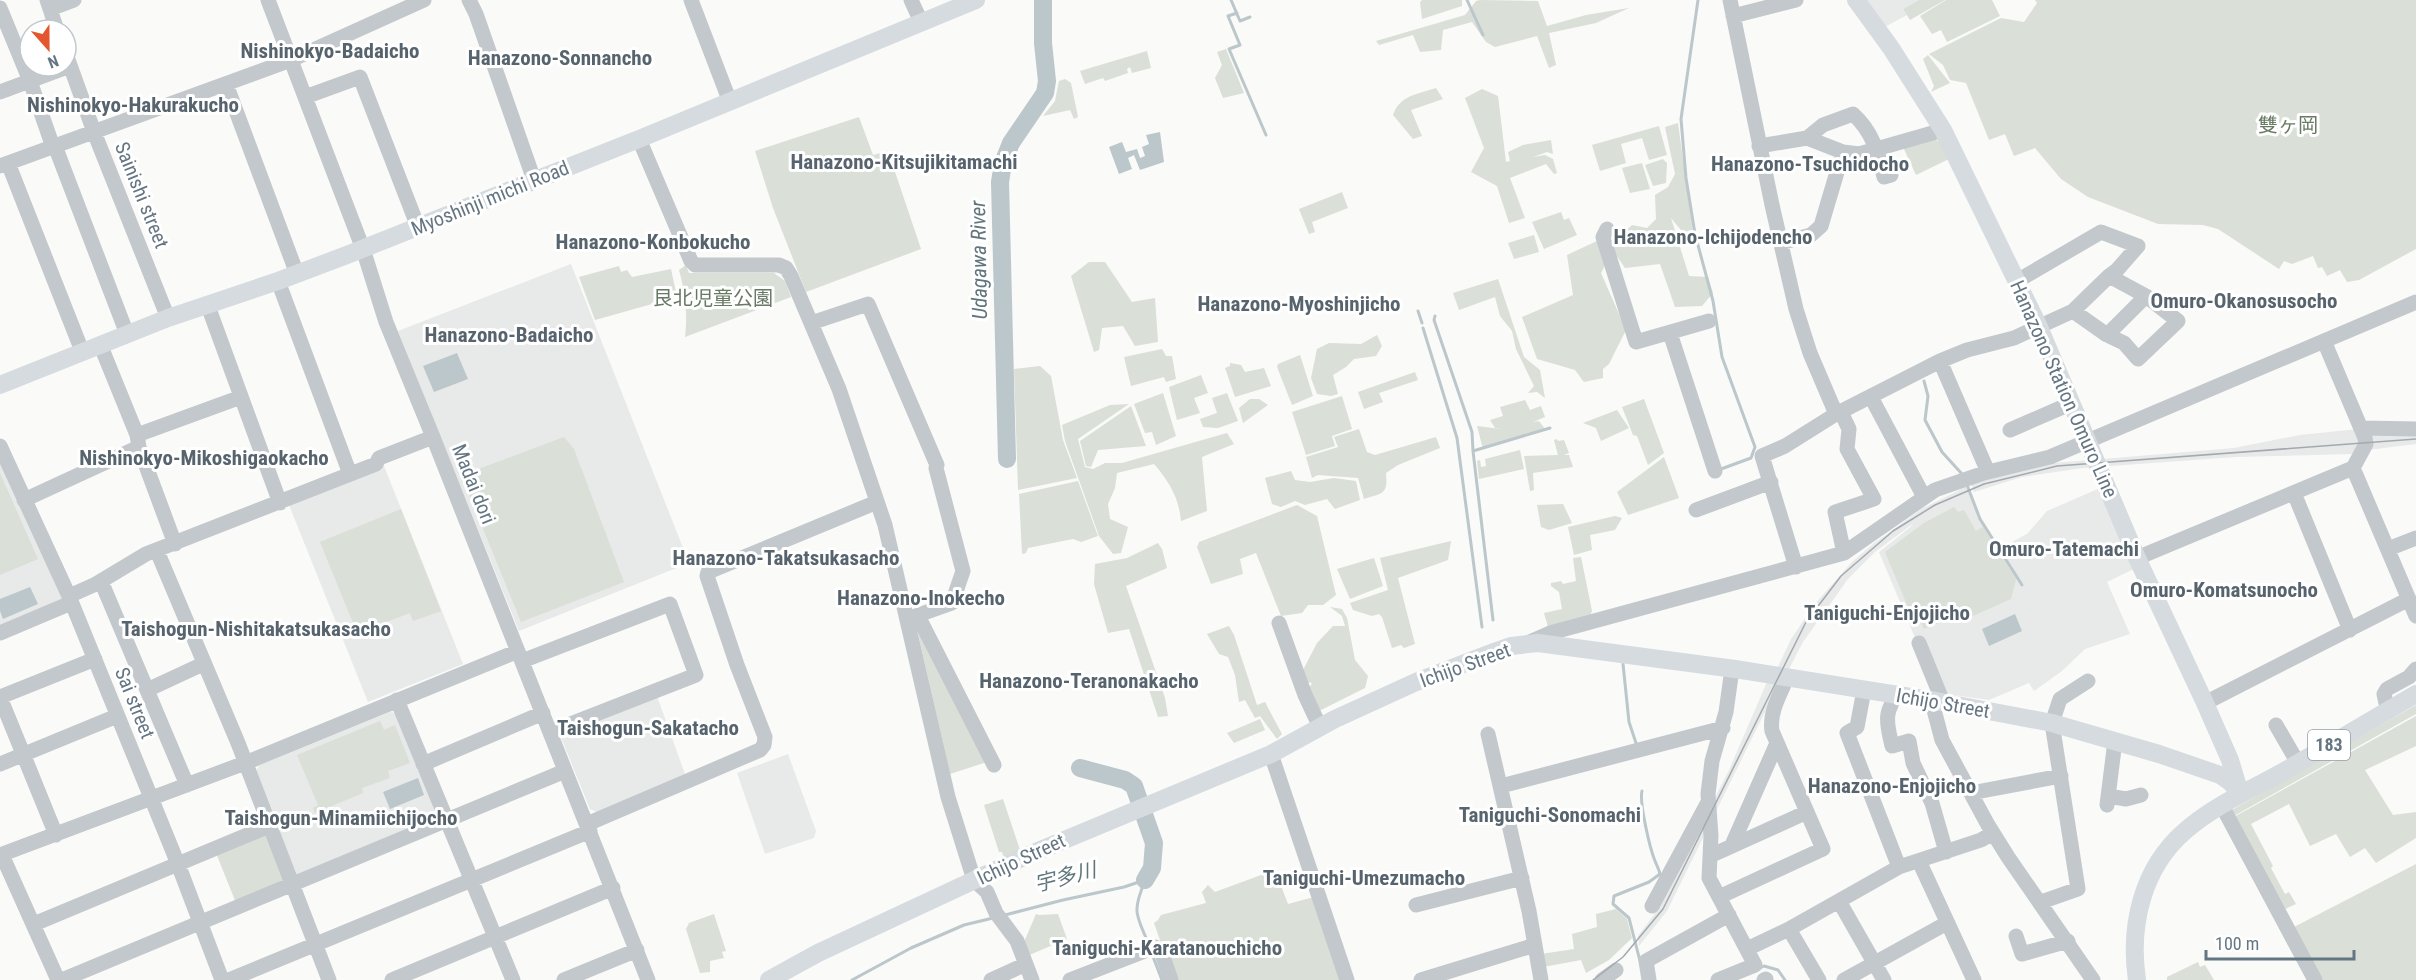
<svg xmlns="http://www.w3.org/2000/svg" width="2416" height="980" viewBox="0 0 2416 980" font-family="'Roboto Condensed','Noto Sans JP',sans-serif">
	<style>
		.built { fill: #e8e9e9 }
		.green { fill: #dadfd7 }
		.water { fill: #bbc7cb }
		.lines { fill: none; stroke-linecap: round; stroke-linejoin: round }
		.stream { stroke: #bbc7cb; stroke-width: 3 }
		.river { stroke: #bbc7cb; stroke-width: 18 }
		.minor { stroke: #c3c8cc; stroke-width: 15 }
		.major { stroke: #d6dbdf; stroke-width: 18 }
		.tram { stroke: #a2aab0; stroke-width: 1.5 }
		.labels { text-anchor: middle; stroke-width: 6; stroke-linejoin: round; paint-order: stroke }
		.shield { fill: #fff; stroke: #939fa8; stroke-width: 1.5 }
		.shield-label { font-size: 18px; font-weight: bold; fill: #657683 }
		.park-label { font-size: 20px; fill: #687a64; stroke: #fff }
		.street-label { font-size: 20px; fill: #657683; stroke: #fff }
		.neighbourhood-label { font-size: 21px; font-weight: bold; fill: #57646e; stroke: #fff }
		.water-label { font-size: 21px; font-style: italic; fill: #60757c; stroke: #fff }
	</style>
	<rect width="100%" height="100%" fill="#fafaf8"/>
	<path class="built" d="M1864,0H1919L1903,9L1907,15L1883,28Z
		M571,264L689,563L519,631L398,331Z
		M2358,429L2416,434V444L2360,451L2354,454L2236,457L2083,468L2022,477L1974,492L1971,484L2042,464L2234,448L2300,435Z
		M0,457L64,600L0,629Z
		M384,466L463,664L368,702L289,505Z
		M1966,487L1977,513L2000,548L2027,534L2047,511L2100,488L2136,568L2107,582L2130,634L2085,649L2062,671L2034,691L2029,683L1989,700L1932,692L1916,640L1879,552L1913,525L1910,526L1875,552L1848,579L1803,642L1789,669H1786L1667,911L1639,946L1638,936L1656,912L1729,770L1767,682L1777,669L1791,639L1814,605L1852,562L1873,544L1923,508Z
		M657,696L686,777L599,813L590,809L560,735Z
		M390,712L397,713L439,813L436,818L300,875L293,873L254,773L260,765Z
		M788,754L816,831L814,838L765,854L737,773Z"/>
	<path class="green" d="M1422,0H1462V6L1422,19L1420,2Z
		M1480,0L1538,1L1547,26L1586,15L1629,8L1596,23L1549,33L1556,65L1549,68L1537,36L1495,47L1486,42L1472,22L1443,30L1441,50L1420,52L1413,35L1379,45L1376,41L1465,15L1476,1Z
		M1919,0H1945L1910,20L1903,9Z
		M1946,0H1992L2000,16L1947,42L1941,30L1932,34L1920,16Z
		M2035,0H2416V249L2359,280L2347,282L2340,270L2327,276L2322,267L2318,268L2313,256L2292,264L2284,261L2279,269L2218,229L2203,225L2158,224L2088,197L2061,179L2035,148L2014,156L2005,134L1989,140L1966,83L1950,80L1943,65L1929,54L2001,18L2024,22L2037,3Z
		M1226,49L1244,93L1223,98L1215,78L1222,65L1217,52Z
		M1147,51L1151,68L1132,73L1130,67L1127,69L1128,73L1105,81L1103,78L1085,84L1080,71Z
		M1928,55L1950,83L1931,92L1934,86L1923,59Z
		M1065,79L1071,83L1078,117L1074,119L1070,110L1043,116L1055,101L1059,81Z
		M1436,88L1443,99L1411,110L1422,136L1413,139L1393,115C1400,95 1418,94 1436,88Z
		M1482,89L1498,96L1506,162L1510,161L1508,152L1523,145L1551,140L1553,154L1547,152L1533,157L1545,155L1553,159L1557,173L1554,174L1546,164L1510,178L1525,218L1509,223L1497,186L1471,172L1484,148L1465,98Z
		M859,117L873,155L888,151L921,249L806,292L773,208L755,151Z
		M1678,123L1695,247L1671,218L1689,276L1708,277L1713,293L1702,306L1675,307L1660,264L1625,268L1610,246L1632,225L1647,228L1656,219L1655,195L1668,187L1675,174L1665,127Z
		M1659,126L1667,155L1649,160L1642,138L1621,144L1626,163L1600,171L1592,145Z
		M1933,138L1941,143L1949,159L1916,175L1903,147Z
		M1663,159L1667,163L1666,183L1653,186L1645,165Z
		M1642,163L1650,189L1630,193L1622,168Z
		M1342,192L1348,208L1312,222L1315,232L1309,234L1299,209Z
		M1561,212L1564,220L1569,218L1577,235L1544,249L1532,222Z
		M1534,235L1539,252L1514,259L1508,243Z
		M1599,240L1609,258L1601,273L1626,330L1609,364L1603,369V378L1584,382L1575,370L1537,359L1522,317L1573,295L1567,255Z
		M1089,262H1105L1132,302L1155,298L1158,342L1135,346L1123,326L1102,328L1099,350L1094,352L1071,276Z
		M686,265L689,273H774L785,281L791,297L685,337C688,313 685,292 679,270Z
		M619,266L621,272L627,270L632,277L671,269L677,297L595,320L579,277Z
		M1498,279L1524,357L1540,370L1545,398L1537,392L1528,393L1534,386L1516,349L1512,331L1500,316L1495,297L1459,310L1453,293Z
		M1377,335L1382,346L1376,356L1354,359L1346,367L1333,375L1338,394L1331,396L1317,394L1311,378L1317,349L1329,343L1361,344Z
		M1162,349L1166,356H1172L1176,379L1166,382L1164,377L1131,386L1124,357Z
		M1300,355L1313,396L1292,405L1277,367L1278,364Z
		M1230,363L1241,365L1245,372L1264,368L1271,386L1235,397L1225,368L1230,366Z
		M1040,366L1051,376L1063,440L1077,478L1018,490L1014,369Z
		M1415,372L1418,380L1379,393L1383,402L1364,409L1358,392Z
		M1201,375L1208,393L1194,398L1200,413L1177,420L1169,387Z
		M1163,393L1176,436L1156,445L1152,432L1145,433L1134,404Z
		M1227,393L1238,421L1218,428L1203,427L1200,419L1217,413L1212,398Z
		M1342,396L1352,429L1332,436L1335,446L1306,455L1292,412Z
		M1250,399H1259L1268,405L1243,423L1239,408Z
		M1644,399L1664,453L1648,465L1637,436L1633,435L1622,407Z
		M1525,400L1530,410L1541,406L1545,417L1533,422L1539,421L1545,429L1483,449L1477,426L1501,429L1495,428L1490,420L1503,416L1500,407Z
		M1129,404L1078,439L1085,467L1093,469L1105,463H1122L1227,433L1234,444L1202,457L1207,511L1181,521C1179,498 1169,481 1154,464L1117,473L1115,488L1108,504L1110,519L1128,527L1121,553L1113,554L1099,536L1065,441L1062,425L1110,405Z
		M1131,406L1146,446L1098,450L1091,467L1086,466L1080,441Z
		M1617,410L1629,428L1601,441L1596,428L1583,423Z
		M1359,429L1367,452L1375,455L1436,437L1440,448L1398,465L1386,473C1388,495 1383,493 1364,499L1358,478L1318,475L1312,478L1306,457L1338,447L1334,437Z
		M564,437L574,449L624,582L521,622L464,482L465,474Z
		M1557,439L1558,441L1564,440L1569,453L1564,455H1569L1573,467L1533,473L1534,490L1530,491L1524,456L1558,455L1554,440Z
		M1520,450L1524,469L1479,479L1477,461L1480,460L1481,467L1486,466L1485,459Z
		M1664,457L1679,498L1628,515L1617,492Z
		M1291,471L1295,480L1310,482L1334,478L1356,481L1360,500L1335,509L1327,499L1305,505L1295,501L1281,507L1272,504L1265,478Z
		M0,473L38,559L0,575Z
		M1078,481L1098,536L1081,542L1073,539L1028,548L1026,553L1022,554L1019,494Z
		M1563,504L1572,523L1549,530L1541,527L1537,505Z
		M1297,505L1317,516L1336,595L1323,605H1308L1302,613L1281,616L1256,553L1240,559L1243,574L1211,584L1197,547L1199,542Z
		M1954,507L1958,512L1964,510L1976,531L1983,527L2016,579L2011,599L1966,619L1964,616L1959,614L1924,629L1921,622L1915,624L1885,552L1924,523Z
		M401,509L441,611L413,621L410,613L357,633L320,542Z
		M1615,516L1622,518L1615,530L1590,535L1592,550L1574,555L1568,527Z
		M1451,541L1448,560L1398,578L1415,644L1404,648L1401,645L1392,648L1382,617L1379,614L1372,616L1353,610L1350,603L1388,590L1380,558Z
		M1158,543L1162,549L1167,568L1126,586L1165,698L1168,716L1158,717L1129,629L1108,633L1094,584L1095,564L1127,558Z
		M1581,557L1592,611L1590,616L1548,627L1544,613L1562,609L1559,592L1551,586V583L1561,581L1563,584L1576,581L1573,558Z
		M1374,558L1383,586L1350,599L1337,569Z
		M1330,607L1342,609L1347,618L1355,660L1368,676L1365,688L1317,712L1307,692L1312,683L1303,681L1301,674L1317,643L1333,626H1345L1342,616Z
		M1229,626L1234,635L1257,705L1265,702L1282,734L1277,739L1260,716L1255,718L1245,700L1239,702L1235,675L1228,657L1219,654L1207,634Z
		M917,629L987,762L950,774Z
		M2416,705V714L2232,817V810Z
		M2416,716V746L2365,770L2393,815L2416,812V838L2376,863L2365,848L2350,857L2336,834L2310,846L2289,804L2251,824L2273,866L2271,868L2285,894L2289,892L2296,904L2283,910L2232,818Z
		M1260,719L1265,730L1234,743L1227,733Z
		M380,721L384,730L395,725L410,763L388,771L390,778L362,788L363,793L315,813L313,808L318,805L297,755Z
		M1003,799L1021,853L1005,861L1002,852H999L984,805Z
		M262,834L269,837L284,879L283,884L236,903L216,853Z
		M2416,864V980H2322L2292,928Z
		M1275,870L1288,904L1314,897L1342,980H1174L1154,923L1158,920L1161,915L1206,903L1202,892L1208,885L1215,892Z
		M1616,909L1627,919L1632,938L1609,960L1586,973L1581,960L1543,967L1541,954L1574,949L1572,934L1597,927L1596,914Z
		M714,914L726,951L722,952L724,958L710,961V972L700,973L686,929L689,923Z
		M1036,914L1039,915L1058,914L1067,939L1027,956L1024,942Z
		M2198,962L2200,967L2205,965L2214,980H2167V977Z"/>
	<path class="water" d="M1160,132L1164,162L1140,170L1134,155L1128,158L1132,169L1119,174L1109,147L1122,142L1126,152L1137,149L1140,158L1145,156L1142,147L1149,144L1146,135Z
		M457,353L468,379L434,392L423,366Z
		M30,587L38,604L3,619L0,611V599Z
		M2015,614L2022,631L1989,646L1982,629Z
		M418,778L424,795L390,809L383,792Z"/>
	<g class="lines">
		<path class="stream" d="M1231,0L1240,21L1250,17
			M1467,0L1483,35
			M1698,0L1681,119L1686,178L1695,234L1713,301L1722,357L1755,447L1751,458L1721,469
			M1237,13L1228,16L1240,45L1229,49L1266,135
			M1418,311L1422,323
			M1435,316L1434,320L1472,432L1473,451L1550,428
			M1423,328L1457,438L1482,627
			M1924,381L1928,396L1925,420L1942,452L1962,474
			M1473,451L1493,620
			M1967,485L1980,519L2022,585
			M1623,664L1629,722L1637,746
			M1145,881C1131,914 1137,915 1149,945
			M1005,915L1063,900L1124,887L1145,880
			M1152,954L1162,980
			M1640,961L1629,918L1613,904L1614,896L1649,882L1660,874C1659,869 1657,866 1655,861C1650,849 1639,802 1642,791
			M1760,968L1764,966L1778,970L1785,980
			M852,980L911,948L964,925L993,918"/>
		<path class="river" d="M1007,459L1000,182L1003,163L1011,143L1045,93L1047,81L1043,43V0
			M1080,768L1125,780L1134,786L1154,843L1152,868L1145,880"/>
		<path class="minor" d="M47,0L57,30
			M268,0L363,249L386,322L433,437L648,980
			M469,0L476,14L534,180
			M691,0L730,102
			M911,0L921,22
			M1730,0L1772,205L1796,309L1810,353L1836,414
			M0,8L30,81L53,147
			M50,9L74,0
			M1733,16L1796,0
			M66,54L94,132L168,318
			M226,84L297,274
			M0,92L70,66
			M305,97L360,77L418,227
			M1807,138L1823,125L1853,114C1872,131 1878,152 1884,177L1891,175
			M639,139L691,261L695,265H779L786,268L791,276L839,389L885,525L948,797L974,880L987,892L996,913L1017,941L1032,980
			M55,146L127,334
			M1759,146L1807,138L1843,152L1859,154L1943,130
			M8,163L82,351
			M0,166L291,60L424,0
			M1607,229L1603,237L1636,342L1709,321
			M1780,243L1811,235L1821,226L1843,152
			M278,281L350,474
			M208,306L280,503
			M2073,311L2107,335L2124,343L2138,359L2178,321L2146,296L2109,276
			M811,323L868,304L937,465L936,468L963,571L952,603L907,619
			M1670,333L1715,471
			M2107,335L2146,296
			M100,344L137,435L139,447L175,544
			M1940,361L1988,472
			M1871,397L1924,497
			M1841,412L1849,429L1847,449L1874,499L1835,512L1844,553
			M2363,428L2416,429
			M2010,430L2072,403
			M137,435L241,397
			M0,446L69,596L178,864L222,980
			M2353,468L2416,616
			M2294,493L2350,630
			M24,500L139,447
			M1696,510L1771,482
			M2388,549L2416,538
			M157,551L238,743L329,980
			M2137,558L2353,468L2366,444L2365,438L2324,341
			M1796,567L1762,456L1785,446L1836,414L1940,361L1967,350L2014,338L2073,311L2109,276L2117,270L2138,246L2101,232L2017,281
			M101,581L187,785
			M69,596L96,584L146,554L376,464L379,458L433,437
			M918,616L994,765
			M1279,623L1305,695L1320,727
			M0,633L71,603
			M1919,643L1943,702
			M1525,644L1550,633L1844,553L1935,490L1984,473L2050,457L2416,302
			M522,661L670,604L696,675L550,732
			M147,690L203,664
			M1864,690L1857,727L1847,733L1899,867
			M1894,694C1894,703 1889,706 1888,714C1886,724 1890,736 1892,746L1909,741L1913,763L1932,803L1946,852
			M0,697L56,835
			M0,697L95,659
			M397,700L513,980
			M1934,701L1933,706L1942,740L1988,825L2008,857L2093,980
			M2205,703L2409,599
			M2388,712L2384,694L2387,689L2409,677L2416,669
			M2276,725L2298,763
			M1488,734L1529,911L1541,980
			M1271,754L1347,980
			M0,764L117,716
			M423,764L543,713
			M1501,786L1723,728
			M1971,793L2061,776
			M2108,796L2126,799L2141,795
			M2107,805L2115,741
			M2222,806L2315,980
			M587,824L760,750L764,745L765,737L737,665L707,576L708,572L877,502
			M1732,845L1777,743
			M0,855L245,763L518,651
			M2,855L58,980
			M1710,856L1807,812
			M1919,861L1974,980
			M1719,897L1823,849L1772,731C1769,713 1780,694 1787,678
			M1839,901L1884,980
			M2041,902L2078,889L2052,723L2060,699L2088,681
			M1416,905L1522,878
			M1652,906L1707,804
			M34,924L269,826
			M1789,929L1819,980
			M2016,936L2022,954L2068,941
			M1747,949L1789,929L1899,867L1981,840L1993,833
			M62,980L565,771
			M229,980L590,831
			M392,980L613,888
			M564,980L637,950
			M991,980L1026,964
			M1070,980L1155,947L1161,951L1171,980
			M1421,980L1535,945
			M1602,980L1616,970
			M1649,980L1646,961L1729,915
			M1718,980L1755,965L1709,878L1711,836L1708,794L1712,761L1726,712L1732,669
			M1764,980L1766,979
			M1844,980L1947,923"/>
		<path class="major" d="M1856,0L1891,48L1943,130L2039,327L2137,558L2205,703L2230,760L2239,790
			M0,385L168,318L278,281L352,253L639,139L976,0
			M769,980L818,953L1026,856L1271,754L1335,719L1416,682L1494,652L1511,646L1538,643L1735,669L1936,701L2052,723L2159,754L2220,775L2230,782L2241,794
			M2137,980C2129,926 2142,868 2185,831C2214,805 2253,789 2286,770C2330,745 2373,719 2416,694"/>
		<path class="tram" d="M1593,980L1623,957L1663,909L1806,622L1841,576L1893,531L1935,505L1984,484L2057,466L2416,439"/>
	</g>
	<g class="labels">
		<rect class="shield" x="2308" y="730" width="42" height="30" rx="4.5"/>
		<g class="shield-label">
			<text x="2329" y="751">183</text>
		</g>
		<g class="park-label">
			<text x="2288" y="132">雙ヶ岡</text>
			<text x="713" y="305">艮北児童公園</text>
		</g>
		<g class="street-label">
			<text transform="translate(142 195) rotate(68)" y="7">Sainishi street</text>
			<text transform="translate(490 198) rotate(-22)" y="7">Myoshinji michi Road</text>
			<text transform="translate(2064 389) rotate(66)" y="7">Hanazono Station Omuro Line</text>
			<text transform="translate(474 484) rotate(68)" y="7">Madai dori</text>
			<text transform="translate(1465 665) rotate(-20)" y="7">Ichijo Street</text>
			<text transform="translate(135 703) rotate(68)" y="7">Sai street</text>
			<text transform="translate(1943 703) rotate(10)" y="7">Ichijo Street</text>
			<text transform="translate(1021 859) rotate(-25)" y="7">Ichijo Street</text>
		</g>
		<g class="neighbourhood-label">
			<text x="330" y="58">Nishinokyo-Badaicho</text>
			<text x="560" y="65">Hanazono-Sonnancho</text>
			<text x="133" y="112">Nishinokyo-Hakurakucho</text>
			<text x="904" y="169">Hanazono-Kitsujikitamachi</text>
			<text x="1810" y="171">Hanazono-Tsuchidocho</text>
			<text x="1713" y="244">Hanazono-Ichijodencho</text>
			<text x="653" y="249">Hanazono-Konbokucho</text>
			<text x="2244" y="308">Omuro-Okanosusocho</text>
			<text x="1299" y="311">Hanazono-Myoshinjicho</text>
			<text x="509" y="342">Hanazono-Badaicho</text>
			<text x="204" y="465">Nishinokyo-Mikoshigaokacho</text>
			<text x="2064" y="556">Omuro-Tatemachi</text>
			<text x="786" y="565">Hanazono-Takatsukasacho</text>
			<text x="2224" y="597">Omuro-Komatsunocho</text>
			<text x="921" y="605">Hanazono-Inokecho</text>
			<text x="1887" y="620">Taniguchi-Enjojicho</text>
			<text x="256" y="636">Taishogun-Nishitakatsukasacho</text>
			<text x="1089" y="688">Hanazono-Teranonakacho</text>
			<text x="648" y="735">Taishogun-Sakatacho</text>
			<text x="1892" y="793">Hanazono-Enjojicho</text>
			<text x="1550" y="822">Taniguchi-Sonomachi</text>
			<text x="341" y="825">Taishogun-Minamiichijocho</text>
			<text x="1364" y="885">Taniguchi-Umezumacho</text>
			<text x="1167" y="955">Taniguchi-Karatanouchicho</text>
		</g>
		<g class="water-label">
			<text transform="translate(979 260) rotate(-91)" y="7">Udagawa River</text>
			<text transform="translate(1065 877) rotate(-14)" y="7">宇多川</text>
		</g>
	</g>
	<g transform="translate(48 48) rotate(159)"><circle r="28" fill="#ffffff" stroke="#c1c8cd" stroke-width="1.5"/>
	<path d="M0-4.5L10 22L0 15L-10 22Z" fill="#e4572e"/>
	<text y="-9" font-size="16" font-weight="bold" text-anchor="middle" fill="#657683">N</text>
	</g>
	<path d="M2206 950v9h148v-9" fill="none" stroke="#657683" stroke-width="3"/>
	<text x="2215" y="950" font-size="18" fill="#657683" stroke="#ffffff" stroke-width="4.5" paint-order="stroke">100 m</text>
</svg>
